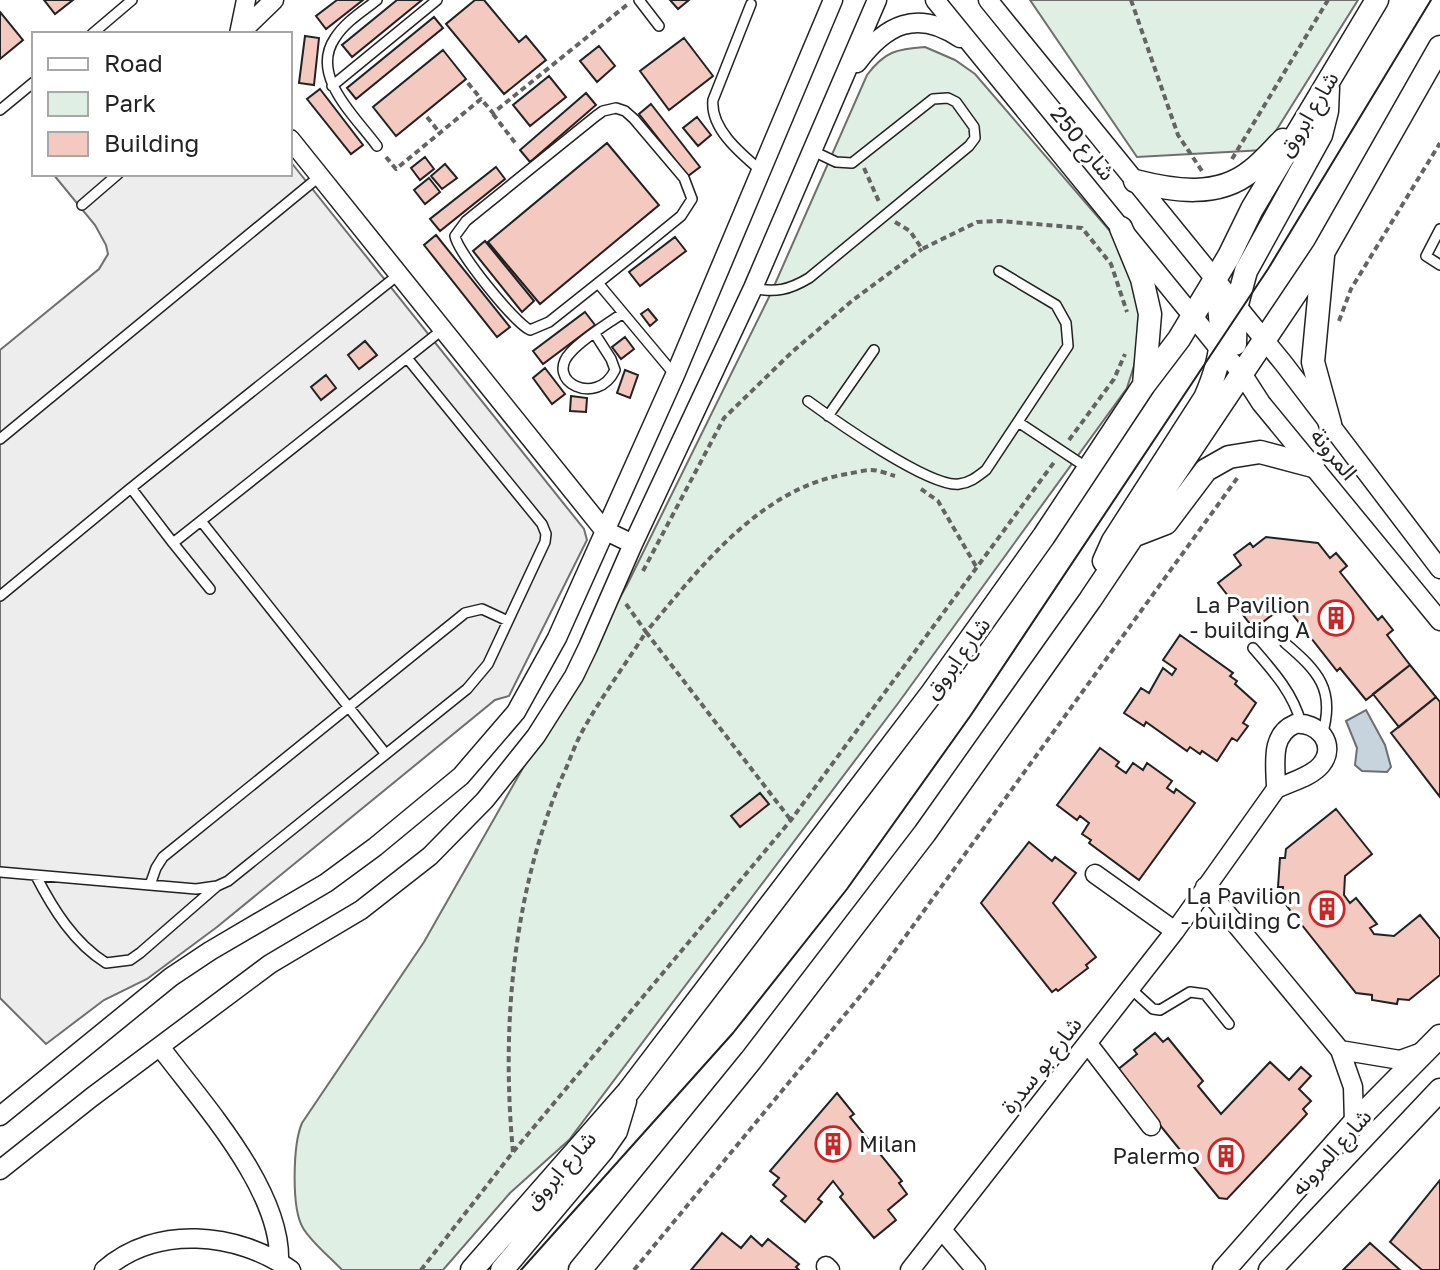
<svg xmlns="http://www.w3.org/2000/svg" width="1440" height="1270" viewBox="0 0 1440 1270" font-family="'Golos Text','Noto Sans Arabic',sans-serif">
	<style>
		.green { fill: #e0efe3; stroke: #6f6f6f; stroke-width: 2 }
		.parking { fill: #ededed; stroke: #6f6f6f; stroke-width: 2 }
		.water { fill: #c7d3dd; stroke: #6f6f6f; stroke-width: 2 }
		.building { fill: #f3c9c0; stroke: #222; stroke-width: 2 }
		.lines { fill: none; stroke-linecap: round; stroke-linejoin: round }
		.service-casing { stroke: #222; stroke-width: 12 }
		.minor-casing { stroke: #222; stroke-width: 21 }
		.tertiary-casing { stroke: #222; stroke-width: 25 }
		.path { stroke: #646464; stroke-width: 4; stroke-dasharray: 6 4; stroke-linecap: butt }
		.service { stroke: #fff; stroke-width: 9 }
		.minor { stroke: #fff; stroke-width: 18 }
		.tertiary { stroke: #fff; stroke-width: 22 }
		.tram { stroke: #222; stroke-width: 2 }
		.labels { text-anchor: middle; stroke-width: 6; stroke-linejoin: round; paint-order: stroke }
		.street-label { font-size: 22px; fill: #222; stroke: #fff }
		.poi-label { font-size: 22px; fill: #222; stroke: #fff; text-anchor: end }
	</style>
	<rect width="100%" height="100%" fill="#fff"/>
	<path class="green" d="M1030,0H1358L1264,150L1137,157Z
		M925,47L955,60L975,74L1110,231C1133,264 1145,306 1139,345C1137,360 1131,374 1127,388L899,702L569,1140L510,1193L443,1270H342C330,1257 312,1243 303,1228C291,1208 293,1144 302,1123L424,942L627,585L771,293L867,75C885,51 897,49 925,47Z"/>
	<path class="parking" d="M290,161L584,529L587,540L509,696L495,700L217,927L147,979L104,1000L46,1044L0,998V350L99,269L108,254L106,245L95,225L53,174H290Z"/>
	<path class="water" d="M1366,710L1385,745L1391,767L1387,772L1362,771L1355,765L1357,748L1346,721Z"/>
	<path class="building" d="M44,0H73L55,14Z
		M337,0H363L326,29L316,16Z
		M397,0H422L352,57L342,45Z
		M475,0H484L519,42L526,36L546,60L504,94L446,24Z
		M670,0H689L678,9Z
		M0,12L23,40L0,59Z
		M434,17L443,28L356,99L347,88Z
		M305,36L319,38L314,85L299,83Z
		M684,38L713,76L669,110L640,71Z
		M599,46L615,66L597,82L580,61Z
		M443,50L466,79L396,136L373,107Z
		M549,76L566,97L530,126L513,105Z
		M320,89L363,145L351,154L307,99Z
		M586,93L596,105L530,162L520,150Z
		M651,104L700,167L688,176L639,114Z
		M697,117L711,135L698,146L683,128Z
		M607,143L659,205L540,304L488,242Z
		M425,157L434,169L420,180L411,168Z
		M445,164L457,178L442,189L431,176Z
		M496,167L505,179L440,231L430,219Z
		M429,178L440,192L425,204L414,190Z
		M436,235L510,327L497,337L424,245Z
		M675,237L686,251L640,286L629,272Z
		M485,241L534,301L522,312L473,251Z
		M648,309L657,320L650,326L641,314Z
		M585,312L595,325L543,364L533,351Z
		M625,337L634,349L621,359L612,347Z
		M365,341L377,355L359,369L348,355Z
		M545,368L565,394L552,404L533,378Z
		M625,370L638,375L630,398L617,393Z
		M326,375L336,388L321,400L311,387Z
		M571,396L587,398L586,412L570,411Z
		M1266,537L1318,543L1330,558L1336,553L1347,566L1340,572L1378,620L1382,616L1393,630L1387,635L1410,665L1366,700L1340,668L1337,671L1285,605L1254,629L1218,583L1241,565L1234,555L1250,543L1253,547Z
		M1180,635L1233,673L1230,676L1237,681L1235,684L1256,703L1243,723L1248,726L1237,741L1232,738L1217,761L1202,751L1200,754L1190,747L1187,751L1146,722L1144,726L1124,713L1141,688L1149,693L1163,668L1172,675L1176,669L1163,660Z
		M1410,665L1436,697L1399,727L1373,694Z
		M1436,697L1440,702V797L1391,733Z
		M1100,748L1119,762L1116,766L1126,773L1133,763L1143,770L1147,763L1172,781L1167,788L1174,793L1176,789L1195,803L1139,880L1089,843L1091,840L1082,834L1089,823L1080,816L1077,820L1057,805Z
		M760,793L769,804L740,827L731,816Z
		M1336,809L1372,854L1345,876L1344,895L1350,903L1356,898L1377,924L1370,928L1374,934L1394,936L1420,915L1440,939V975L1409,1000L1398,999L1397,1004L1372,1000V995L1356,993L1282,900L1283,887H1278L1280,858H1285L1286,849Z
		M1029,842L1052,861L1055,857L1076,873L1053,903L1096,957L1086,965L1088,968L1058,991L1056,989L1052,992L981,903Z
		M1155,1033L1163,1042L1168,1038L1203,1081L1198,1086L1221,1114L1270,1062L1289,1080L1301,1067L1311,1076L1299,1089L1311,1101L1303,1109L1307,1114L1227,1199L1219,1198L1116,1071L1137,1054L1134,1050Z
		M837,1093L854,1114L850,1117L902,1181L899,1183L907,1194L888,1210L896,1220L874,1238L840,1197L843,1194L833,1181L818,1199L822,1202L805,1222L781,1201L786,1196L773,1185L779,1178L770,1171Z
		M1440,1180V1270H1422L1390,1242Z
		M722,1233L741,1248L751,1236L762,1246L768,1239L799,1264L796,1267L799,1270H691Z
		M1370,1243L1400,1270H1343Z"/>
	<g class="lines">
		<defs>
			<path id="service" d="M377,0C363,11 345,22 335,38C309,76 356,117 377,146
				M639,0L659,26
				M751,4L713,100C710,128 740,153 760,170
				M92,34L132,0
				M332,86L437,0
				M616,108L625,111L634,119L684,178L692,199L681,216L632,256L549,322L530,330C514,322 458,253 455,236L466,221L596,116L603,111Z
				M0,110L34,82
				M82,205L118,174
				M1440,229L1426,256L1440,265
				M598,283L675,375
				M753,288C775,293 789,290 809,278L969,146L975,138L974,127L956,102L948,98L933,99L852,163L836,162L813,151
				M595,334L611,359L615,370C597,408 543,381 571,352C585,337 606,325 623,313
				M808,401C834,420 930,488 959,484C970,483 978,476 986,470L1068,346L1066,323L1056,305L999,271
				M828,416L874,350
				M1018,422L1089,469
				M0,439L320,176
				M131,488L398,275
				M201,521L385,753
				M173,543L210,589
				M0,596L131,488L173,543L442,330
				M1285,643C1318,671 1336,690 1322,735
				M1253,648C1273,671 1293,693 1301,723
				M0,872L196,889L217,886L228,881L467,689L488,664L545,542L546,534L542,524L407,358
				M36,876C53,909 74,943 106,963L130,960L140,953L217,886
				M150,885L156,868L163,857L465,613L482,609L508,621
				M1130,988L1153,1009L1160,1010L1190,992L1205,994L1229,1024"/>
			<path id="minor" d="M935,0L1217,346L1241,372L1261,403L1440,621
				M988,0L1284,364L1440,569
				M239,34L274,0
				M239,34L246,0
				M857,63C886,24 917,9 960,38
				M290,139L604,530L633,544
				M1295,724C1317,721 1338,744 1321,765C1311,777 1290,782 1276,789C1276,766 1269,735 1295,724Z
				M1095,874L1175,931
				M1205,887L1340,1050L1353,1087L1354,1123
				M1088,1044L1151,1126
				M161,1048C202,1103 282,1190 279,1262
				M1340,1050L1400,1060L1422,1052
				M0,1116L171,977L210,951L326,883L375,847L461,776L516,712L557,638L675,375L833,0
				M0,1170L92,1097L270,964L361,910L430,856L485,800L536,736L574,676L588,647L633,544L753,288L877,0
				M942,1230L976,1270
				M826,1266L830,1270
				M104,1270C156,1224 237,1232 291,1270
				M910,1270L1175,931L1276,789"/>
			<path id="tertiary" d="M1135,181C1174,191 1218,198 1251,171C1263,162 1273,150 1283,140
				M1121,228L1142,279L1150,314L1144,385
				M1323,256L1313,362L1330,424
				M1235,344L1236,308L1246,271L1321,135L1327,111L1328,88
				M1135,535L1166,523L1206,470L1229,457L1260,452L1313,466
				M1104,561L1113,541L1205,398C1226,351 1223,328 1215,278
				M472,1270L628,1092L932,693L1044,536L1144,385L1179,339L1229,256L1252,209L1377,0
				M502,1270L602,1151L616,1131L625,1101
				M580,1270L751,1060L925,833L1090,600L1324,251L1440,47
				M1224,1270L1354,1123L1440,1036
				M1270,1270L1440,1090"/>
		</defs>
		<use href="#service" class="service-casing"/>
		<use href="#minor" class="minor-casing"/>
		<use href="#tertiary" class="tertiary-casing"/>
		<path class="path" d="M1131,0L1178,135L1202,171
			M468,83L481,99
			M493,114L516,144
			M427,117L440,133
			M386,157L396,169L481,99L493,113L628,4
			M1232,159L1328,0
			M864,168L880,204
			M895,222L910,231L922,249L977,222L1000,221L1082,228L1111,264L1127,312
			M1339,321L1351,289L1440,143
			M1069,440L1114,379L1125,354
			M921,489L938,501L977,568
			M643,571L724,418L792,352L853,300L922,249
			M626,604L646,632C699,569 760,488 847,474C854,473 863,470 871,470C879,470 888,474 895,476
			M513,1152C501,1026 513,892 563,775C570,760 575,744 583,730C602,696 625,665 646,632L790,819
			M421,1270L513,1152L791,820L1055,461
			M634,1270L876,977L1238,477"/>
		<use href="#service" class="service"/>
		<use href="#minor" class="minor"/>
		<use href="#tertiary" class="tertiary"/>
		<path class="tram" d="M521,1270L733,1033L847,889L971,715L1268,269L1431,0"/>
	</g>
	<defs>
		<symbol id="building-ring" viewBox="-11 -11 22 22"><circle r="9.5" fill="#fff" stroke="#c62828" stroke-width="1.5"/><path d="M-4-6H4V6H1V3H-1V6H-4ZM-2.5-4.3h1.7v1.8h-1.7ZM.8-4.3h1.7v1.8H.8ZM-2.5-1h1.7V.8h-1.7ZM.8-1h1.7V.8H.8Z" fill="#c62828"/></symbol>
	</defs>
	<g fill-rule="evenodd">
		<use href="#building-ring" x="1316" y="598" width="40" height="40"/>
		<use href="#building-ring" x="1307" y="889" width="40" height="40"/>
		<use href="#building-ring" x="813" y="1124" width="40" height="40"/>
		<use href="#building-ring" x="1206" y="1136" width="40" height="40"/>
	</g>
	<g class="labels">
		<g class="street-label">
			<text transform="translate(1308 114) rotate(-59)" y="8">شارع ابروق</text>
			<text transform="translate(1083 143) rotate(51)" y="8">شارع 250</text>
			<text transform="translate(1334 454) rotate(51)" y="8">المرونة</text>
			<text transform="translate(957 658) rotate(-54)" y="8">شارع ابروق</text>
			<text transform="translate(1041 1065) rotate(-52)" y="8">شارع بو سدرة</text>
			<text transform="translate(1331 1152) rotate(-48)" y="8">شارع المرونه</text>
			<text transform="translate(560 1170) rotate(-49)" y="8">شارع ابروق</text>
		</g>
		<g class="poi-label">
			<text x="1310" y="613">La Pavilion<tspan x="1310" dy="25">- building A</tspan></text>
			<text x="1301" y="904">La Pavilion<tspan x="1301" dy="25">- building C</tspan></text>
			<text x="859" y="1152" text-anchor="start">Milan</text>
			<text x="1200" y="1164">Palermo</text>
		</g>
	</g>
	<rect x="32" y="32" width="260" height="144" fill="#ffffff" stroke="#a7a7a7" stroke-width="2"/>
	<rect x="48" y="58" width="40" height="12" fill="#ffffff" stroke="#a7a7a7" stroke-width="2"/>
	<text x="104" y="72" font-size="24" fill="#222222">Road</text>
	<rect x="48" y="92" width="40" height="24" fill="#e0efe3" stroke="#a7a7a7" stroke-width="2"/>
	<text x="104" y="112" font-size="24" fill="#222222">Park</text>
	<rect x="48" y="132" width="40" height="24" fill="#f3c9c0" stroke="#a7a7a7" stroke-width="2"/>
	<text x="104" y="152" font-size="24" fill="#222222">Building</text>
</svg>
